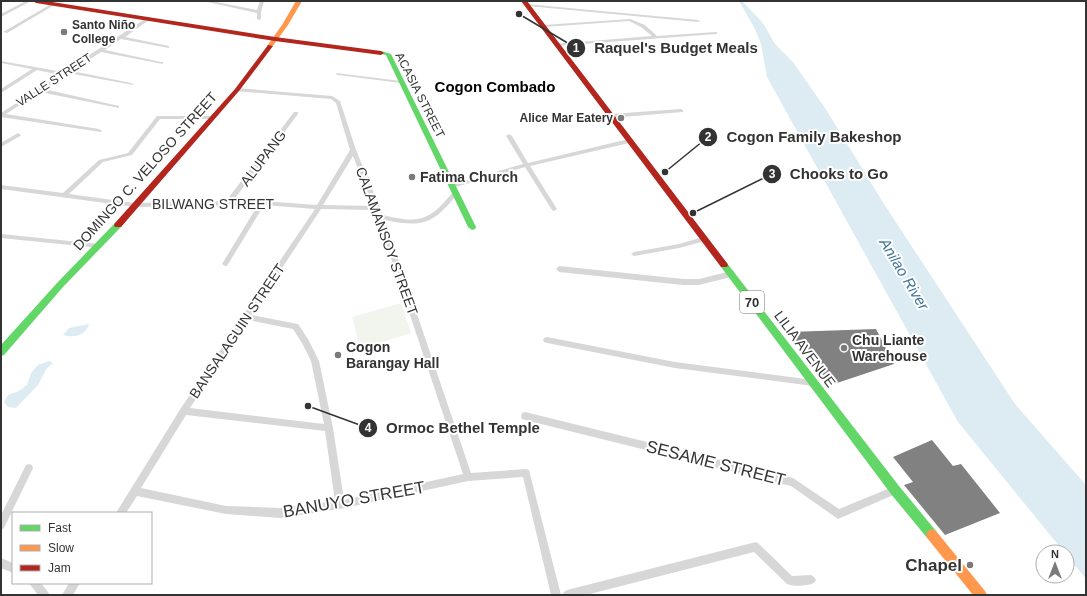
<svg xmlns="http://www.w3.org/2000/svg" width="1087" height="596" viewBox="0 0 1087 596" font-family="Helvetica,sans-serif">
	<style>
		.green { fill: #f1f5ed }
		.water { fill: #ddebf3 }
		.building { fill: #818181 }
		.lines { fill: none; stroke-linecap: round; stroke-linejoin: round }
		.street { fill: #d7d7d7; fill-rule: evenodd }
		.fast { fill: #63d668; fill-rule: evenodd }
		.slow { fill: #ff974d; fill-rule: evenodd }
		.jam { fill: #b3261e; fill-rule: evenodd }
		.poi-dot { fill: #7a7a7a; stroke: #fff; stroke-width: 1.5 }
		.labels { text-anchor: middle; stroke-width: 4; stroke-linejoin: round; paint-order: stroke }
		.far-poi-label { font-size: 12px; font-weight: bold; fill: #333; stroke: #fff; text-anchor: start }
		.far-street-label { font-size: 12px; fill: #333; stroke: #fff }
		.shield { fill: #fff; stroke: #707070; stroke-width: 1 }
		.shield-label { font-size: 13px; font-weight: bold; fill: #333 }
		.street-label { font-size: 14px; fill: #333; stroke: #fff }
		.poi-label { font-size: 14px; font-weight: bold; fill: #333; stroke: #fff; text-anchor: start }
		.far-district-label { font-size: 15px; font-weight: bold; fill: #000; stroke: #fff }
		.water-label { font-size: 15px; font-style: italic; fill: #3f7597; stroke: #fff }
		.near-street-label { font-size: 17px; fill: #333; stroke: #fff }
		.near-poi-label { font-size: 17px; font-weight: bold; fill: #333; stroke: #fff; text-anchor: end }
		.leader { fill: none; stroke: #333; stroke-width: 1.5 }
		.callout-dot { fill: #333; stroke: #fff; stroke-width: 1.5 }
		.mark-label { font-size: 12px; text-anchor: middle; font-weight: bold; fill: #fff }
		.callout-label { font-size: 15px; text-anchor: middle; font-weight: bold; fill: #333; stroke: #fff; stroke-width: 4; stroke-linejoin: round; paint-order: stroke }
	</style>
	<rect width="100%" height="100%" fill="#fff"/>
	<path class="green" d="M401,303L411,333L360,349L352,317Z"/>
	<path class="water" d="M739,1H742L763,23L775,44L793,62L825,108L884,204L1015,404L1086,485V579L1067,556V552H1064L958,422L767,77L761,44L755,29Z
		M89,324C86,336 73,338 63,335L69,328Z
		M49,361L53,363L47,368L38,385L16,408L8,407L4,402L8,395L19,391L27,385L31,373L38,365Z"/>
	<path class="building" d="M876,329L894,364L831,385L789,332Z
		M932,440L953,466L961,464L1000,513L945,535L904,485L913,482L893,457Z"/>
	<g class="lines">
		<path class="street" d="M26,1H31L1,17V14Z
			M203,1H211L257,10L260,1H264L261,12V19L259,20L257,19V13Z
			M53,3L56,4L7,33L3,32Z
			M526,4L698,20L700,21L698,22L527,6L525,5Z
			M145,19L149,20L125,37L169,46V48L121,39L105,50L161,62H163V64L101,52L72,71L131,83L133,84V85L68,73L44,89L119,106V108L40,92L6,114L99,129L102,131L101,132L1,117V113L60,75L37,70L1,93V89L32,69L1,63V61L63,72Z
			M630,19L645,25L657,36L716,32L718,33L716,34L556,46H554V44L652,36L641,27L629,21L544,27L542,26L544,25Z
			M336,73L401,81L403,82L401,83L338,75L336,74Z
			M237,88L332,96L340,101L356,150L383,215C420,224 429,221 453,192H457L458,193L457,194C434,224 422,228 385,220L471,473L526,469L529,470L561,595H551L523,477L468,481L340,509L280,518L226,514L137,496L126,513H116L181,408L242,318V315L244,314L315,209L264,205L227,266H225L222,264L258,205L135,207L1,189V185L63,193L99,160L128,153L157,116H212L215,118L214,119H160L132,155L103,162L69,194L135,203L226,201L294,112H298V114L233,201H262L317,205L350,150L336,103L331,99L235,91V89ZM353,156L373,206L323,205ZM321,209L375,210L463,474L344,500L333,428L319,361L308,339L298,324L251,315ZM248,320L293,329L302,343L311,361L324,424L190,408ZM186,415L325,431L335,501L280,508L226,506L141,488Z
			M681,109L683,110V112L610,118L607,116L610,114Z
			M18,133L21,135L20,136L1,147V143Z
			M509,134L512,136L528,163L629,139L632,141L629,143L530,166L557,209L554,211L552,210L525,167L452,188L450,187V185L523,164L506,136Z
			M1,234L99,244L102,246L99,248L1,238Z
			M703,237L706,239L705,241L679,248L634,256L631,254L634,252L679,244Z
			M559,266L683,279H699L731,271L734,274L731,277L699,285H683L559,272L556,269Z
			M547,337L675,362L813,380L816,381L817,383L816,385L813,386L675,368L547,343L544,342L543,340L544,338Z
			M525,412L793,478L839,509L895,486L898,487L899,490L898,493L838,519L791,486L525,420L522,419L521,416L522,413Z
			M29,464L32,465L33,468L4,528L1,530V515L26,465Z
			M756,542L759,544L792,576L811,575L814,577L816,580L814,583C807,586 794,587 787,584L754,552L586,595H562L564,592L567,590Z
			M1,558L13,563V573L1,568Z
			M29,583H41L48,592L50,595H38L31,586Z
			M69,583H80L73,595H62Z"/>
		<path class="fast" d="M381,51L391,54L476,227L475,229L472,230L468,227L386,55L378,53Z
			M118,222L121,223L122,225L121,227L63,287L4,355L1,356V345L57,283L115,223Z
			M724,262L727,263L899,486L936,531L938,535L936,539L932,541L928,539L891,494L721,267L720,265L721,263Z"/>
		<path class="slow" d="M296,1H302L288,25L272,47H268L267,46L282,25Z
			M932,529L936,531L985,591L987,595H973L928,539L926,535L928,531Z"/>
		<path class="jam" d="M33,1H46L275,37L381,51L384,53L381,55L275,41L36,3Z
			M521,1H527L727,263L728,265L727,267H721Z
			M268,45L273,46L239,91L121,227H115L114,225L115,223L235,89Z"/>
	</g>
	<g class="poi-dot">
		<circle cx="64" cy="32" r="4"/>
		<circle cx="621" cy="118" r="4"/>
		<circle cx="412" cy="177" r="4"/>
		<circle cx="844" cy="348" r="4"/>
		<circle cx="338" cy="355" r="4"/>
		<circle cx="970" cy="565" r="4"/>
	</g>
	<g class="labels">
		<g class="far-poi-label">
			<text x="72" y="29">Santo Niño<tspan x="72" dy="14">College</tspan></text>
			<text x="613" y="122" text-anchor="end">Alice Mar Eatery</text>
		</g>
		<g class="far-street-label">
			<text transform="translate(54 80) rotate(-33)" y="4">VALLE STREET</text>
			<text transform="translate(420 95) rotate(63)" y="4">ACASIA STREET</text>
		</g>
		<rect class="shield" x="740" y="291" width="24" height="22" rx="3"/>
		<g class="shield-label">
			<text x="752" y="307">70</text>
		</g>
		<g class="street-label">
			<text transform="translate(263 158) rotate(-53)" y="5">ALUPANG</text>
			<text transform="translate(145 171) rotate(-48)" y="5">DOMINGO C. VELOSO STREET</text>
			<text x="213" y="209">BILWANG STREET</text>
			<text transform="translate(387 241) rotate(70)" y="5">CALAMANSOY STREET</text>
			<text transform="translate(237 331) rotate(-56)" y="5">BANSALAGUIN STREET</text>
			<text transform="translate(805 349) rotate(53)" y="5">LILIA AVENUE</text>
		</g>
		<g class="poi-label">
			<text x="420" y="182">Fatima Church</text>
			<text x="852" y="345">Chu Liante<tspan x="852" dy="16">Warehouse</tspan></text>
			<text x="346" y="352">Cogon<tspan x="346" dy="16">Barangay Hall</tspan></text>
		</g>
		<g class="far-district-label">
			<text x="495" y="92">Cogon Combado</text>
		</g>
		<g class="water-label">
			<text transform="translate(904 274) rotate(59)" y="5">Anilao River</text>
		</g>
		<g class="near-street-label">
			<text transform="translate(716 463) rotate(14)" y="6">SESAME STREET</text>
			<text transform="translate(354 499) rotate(-10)" y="6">BANUYO STREET</text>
		</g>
		<g class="near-poi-label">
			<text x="962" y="571">Chapel</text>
		</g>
	</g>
	<path class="leader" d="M519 14L576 48M665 172L708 137M693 213L772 174M308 406L368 428"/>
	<g class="callout-dot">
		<circle cx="519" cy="14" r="4"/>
		<circle cx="665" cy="172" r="4"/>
		<circle cx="693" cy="213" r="4"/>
		<circle cx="308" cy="406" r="4"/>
		<circle cx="576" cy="48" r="10"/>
		<circle cx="708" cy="137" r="10"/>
		<circle cx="772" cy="174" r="10"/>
		<circle cx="368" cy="428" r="10"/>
	</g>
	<g class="mark-label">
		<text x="576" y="52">1</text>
		<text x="708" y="141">2</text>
		<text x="772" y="178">3</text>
		<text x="368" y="432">4</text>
	</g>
	<g class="callout-label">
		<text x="676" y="53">Raquel's Budget Meals</text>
		<text x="814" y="142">Cogon Family Bakeshop</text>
		<text x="839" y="179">Chooks to Go</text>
		<text x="463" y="433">Ormoc Bethel Temple</text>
	</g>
	<rect width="1087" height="596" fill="none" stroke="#333333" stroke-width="4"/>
	<rect x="12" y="512" width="140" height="72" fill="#ffffff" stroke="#adadad"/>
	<rect x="20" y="525" width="20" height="6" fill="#63d668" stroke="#adadad"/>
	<text x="48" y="532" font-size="12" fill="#333333">Fast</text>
	<rect x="20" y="545" width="20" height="6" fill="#ff974d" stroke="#adadad"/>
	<text x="48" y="552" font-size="12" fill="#333333">Slow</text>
	<rect x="20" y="565" width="20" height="6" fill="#b3261e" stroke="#adadad"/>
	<text x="48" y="572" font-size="12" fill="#333333">Jam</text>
	<g transform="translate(1055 564)"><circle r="19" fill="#ffffff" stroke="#adadad"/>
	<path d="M0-3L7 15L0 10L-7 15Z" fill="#7a7a7a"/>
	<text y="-6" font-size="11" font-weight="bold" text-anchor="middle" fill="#333333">N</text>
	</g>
</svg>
